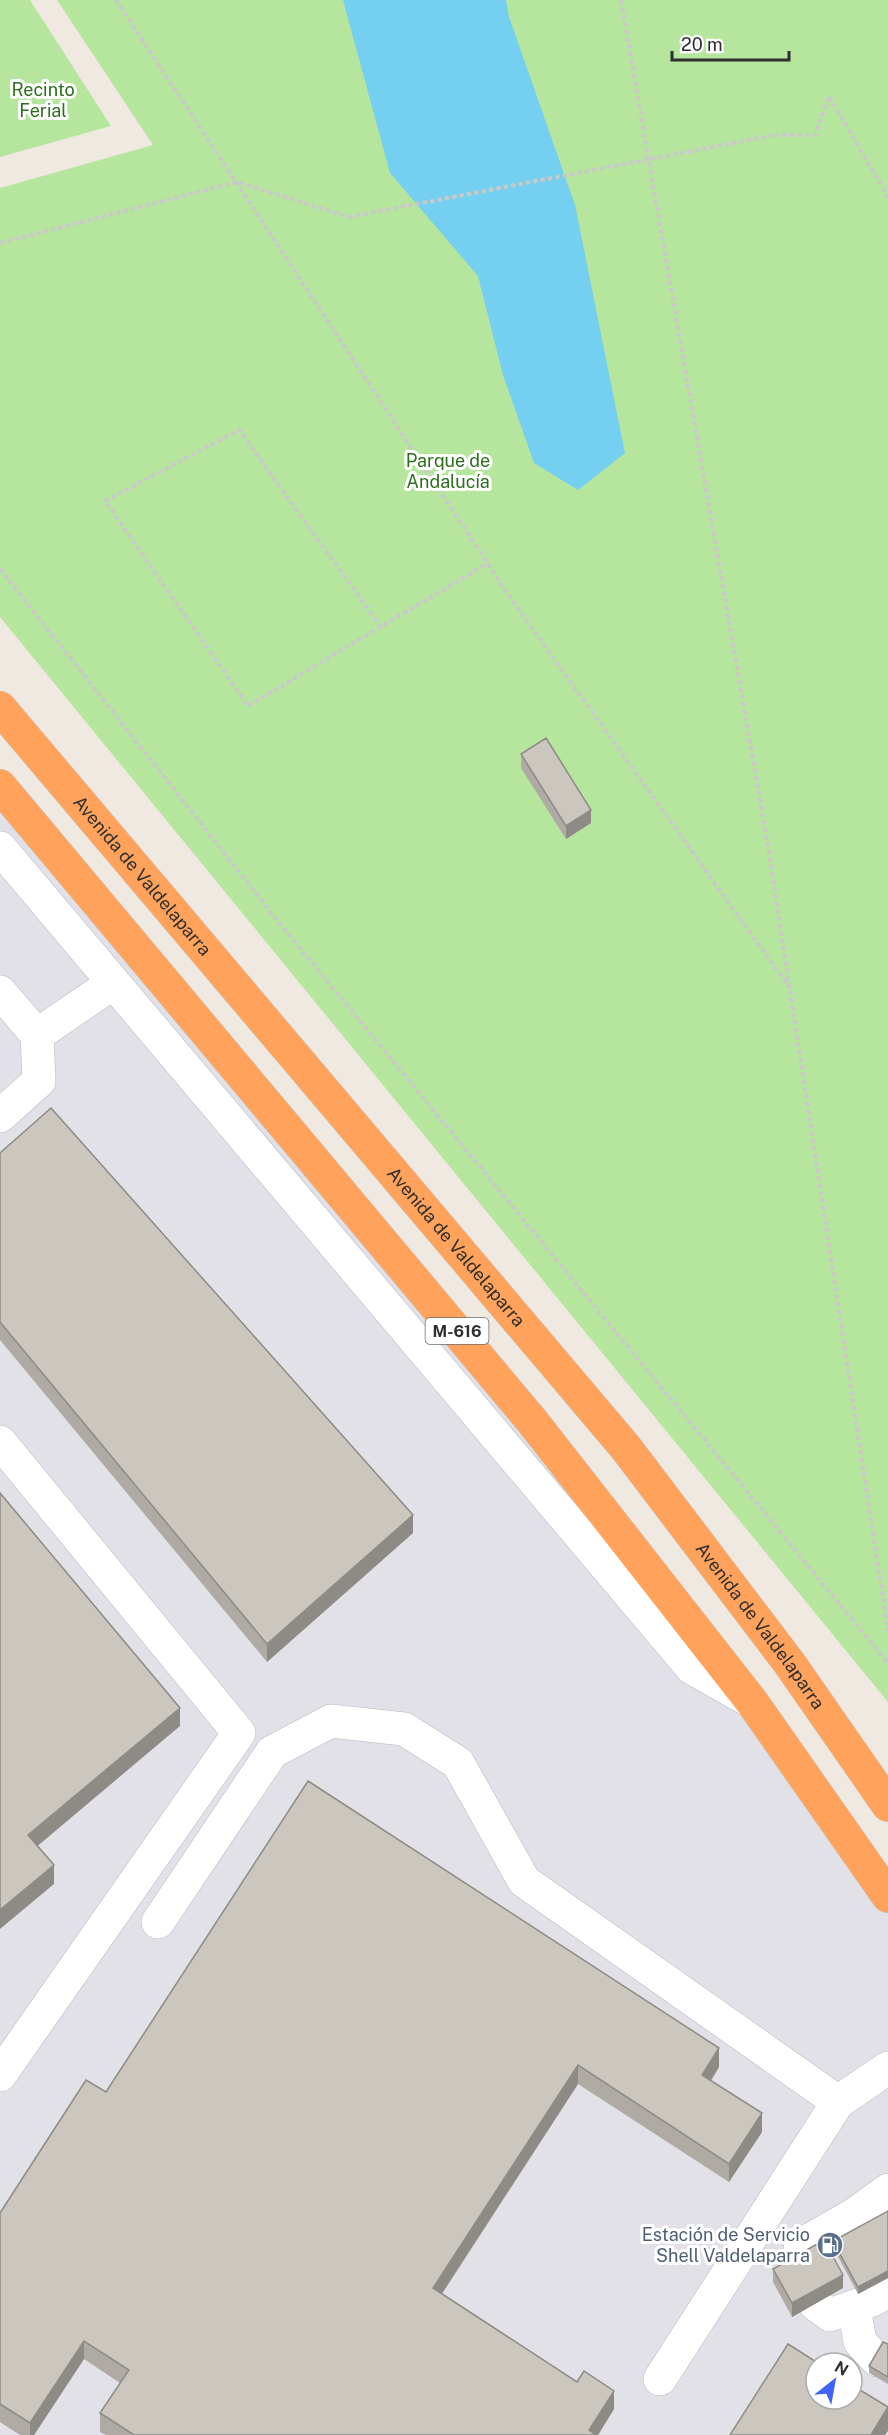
<svg xmlns="http://www.w3.org/2000/svg" width="888" height="2435" viewBox="0 0 888 2435" font-family="'Public Sans',sans-serif">
	<style>
		.industrial { fill: #e3e1e8; fill-rule: evenodd }
		.green { fill: #b6e59e }
		.water { fill: #75cff0 }
		.lines { fill: none; stroke-linecap: round; stroke-linejoin: round }
		.minor-casing { stroke: #b4b7c1; stroke-width: 34 }
		.highway-casing { stroke: #c9c9c9; stroke-width: 34 }
		.path { stroke: #c9c9c9; stroke-width: 4; stroke-dasharray: 4.5 3; stroke-linecap: butt }
		.minor { stroke: #fff; stroke-width: 33 }
		.highway { stroke: #ffa35c; stroke-width: 33 }
		.path-bridge { stroke: #c9c9c9; stroke-width: 4; stroke-dasharray: 4.5 3; stroke-linecap: butt }
		.wall { fill: #afaba4 }
		.shaded-wall { fill: #8e8b86 }
		.building { fill: #cbc7bf; stroke: #8e8b86; stroke-width: 1.5 }
		.labels { text-anchor: middle; stroke-width: 6; stroke-linejoin: round; paint-order: stroke }
		.shield { fill: #fff; stroke: #6d6d6d; stroke-width: 1.5 }
		.shield-label { font-size: 16px; font-weight: bold; fill: #2e2e2e }
		.park-label { font-size: 18px; fill: #2c6e1b; stroke: #fff }
		.street-label { font-size: 18px; fill: #2e2e2e; stroke: #fff }
		.service-label { font-size: 18px; fill: #4e5e75; stroke: #fff; text-anchor: end }
	</style>
	<rect width="100%" height="100%" fill="#efe9e1"/>
	<path class="industrial" d="M0,812L532,1421L888,1896V2435H0ZM816,2363H852V2399H816Z"/>
	<path class="green" d="M0,0H30L111,126L0,157Z
		M57,0H888V1702L0,617V188L153,145Z"/>
	<path class="water" d="M343,0H506L509,17L575,205L625,453L578,490L534,463L503,375L478,276L390,173Z"/>
	<g class="lines">
		<defs>
			<path id="minor" d="M0,848L692,1668L752,1702
				M0,992L37,1035L113,983
				M0,1116L39,1081L37,1035
				M0,1442L239,1733L0,2075
				M158,1922L272,1752L331,1721L404,1729L458,1763L524,1881L838,2102
				M796,2269L801,2245L855,2214L888,2190
				M815,2304L830,2315L872,2300L888,2291
				M854,2307L860,2342L877,2360
				M660,2379L838,2102L888,2068"/>
			<g id="highway">
				<path id="s1" d="M0,708L626,1448L790,1664L888,1805"/>
				<path d="M0,786L532,1421L752,1702L888,1896"/>
			</g>
		</defs>
		<use href="#minor" class="minor-casing"/>
		<use href="#highway" class="highway-casing"/>
		<path class="path" d="M116,0L509,596L790,988
			M621,0L767,840L888,1631
			M775,135H815L829,96L888,197
			M0,243L237,182L349,217
			M0,569L281,925L888,1663
			M381,627L239,430L105,501L248,706L488,563"/>
		<use href="#minor" class="minor"/>
		<use href="#highway" class="highway"/>
		<path class="path-bridge" d="M349,217L775,135"/>
	</g>
	<path class="wall" d="M521,754L591,823L566,839L521,768Z
		M0,1153L413,1533L267,1662L0,1340Z
		M308,1781L719,2067L711,2081L762,2132L729,2182L578,2084L442,2294L614,2409L598,2435H106L100,2432V2413L120,2383L84,2359L34,2435H20L0,2422V2213L106,2092Z
		M888,2211V2278L858,2294L833,2247V2241Z
		M773,2269L843,2288L792,2317L773,2282Z
		M888,2344V2384L869,2373V2366Z"/>
	<path class="shaded-wall" d="M591,810V823L566,839V826Z
		M413,1515V1533L267,1662V1644Z
		M180,1708V1726L28,1854V1835Z
		M54,1865V1884L0,1929V1910Z
		M719,2048V2067L702,2094V2075Z
		M578,2065V2084L433,2307V2288Z
		M762,2113V2132L729,2182V2164Z
		M888,2271V2278L858,2294V2287Z
		M843,2275V2288L792,2317V2303Z
		M84,2341V2359L34,2435H30V2423Z
		M614,2391V2409L598,2435H589V2430Z
		M888,2408V2431L885,2435H871Z"/>
	<path class="building" d="M546,738L591,810L566,826L521,754Z
		M51,1108L413,1515L267,1644L0,1322V1153Z
		M0,1493L180,1708L28,1835L54,1865L0,1910Z
		M308,1781L719,2048L702,2075L762,2113L729,2164L578,2065L433,2288L577,2382L584,2371L614,2391L589,2430L596,2435H134L100,2413L129,2370L84,2341L30,2423L0,2404V2213L86,2080L106,2092Z
		M888,2211V2271L858,2287L833,2241Z
		M824,2240L843,2275L792,2303L773,2269Z
		M883,2342L888,2344V2377L869,2366Z
		M788,2344L818,2363H816V2399H852V2385L888,2407L871,2435H730Z"/>
	<defs>
		<symbol id="fuel-disc" viewBox="-11 -11 22 22"><circle r="9.5" fill="#5c6f8a" stroke="#fff"/><path d="M-5.5-6h7V0h2V4h1.3V-2.5L3-4.5l.8-.8L6-3V5H2.5V1h-1V6h-7ZM-4.2-4.7v3.2H.2V-4.7Z" fill="#fff"/></symbol>
	</defs>
	<g fill-rule="evenodd">
		<use href="#fuel-disc" x="815" y="2230" width="30" height="30"/>
	</g>
	<g class="labels">
		<rect class="shield" x="425.5" y="1318" width="63" height="26" rx="4.5"/>
		<g class="shield-label">
			<text x="457" y="1337">M-616</text>
		</g>
		<g class="park-label">
			<text x="43" y="96">Recinto<tspan x="43" dy="21">Ferial</tspan></text>
			<text x="448" y="467">Parque de<tspan x="448" dy="21">Andalucía</tspan></text>
		</g>
		<g class="street-label">
			<text dy="6" stroke="none"><textPath href="#s1" startOffset="220">Avenida de Valdelaparra</textPath></text>
			<text dy="6" stroke="none"><textPath href="#s1" startOffset="706">Avenida de Valdelaparra</textPath></text>
			<text dy="6" stroke="none"><textPath href="#s1" startOffset="1192">Avenida de Valdelaparra</textPath></text>
		</g>
		<g class="service-label">
			<text x="810" y="2241">Estación de Servicio<tspan x="810" dy="21">Shell Valdelaparra</tspan></text>
		</g>
	</g>
	<g transform="translate(834 2381) rotate(31)"><circle r="28" fill="#ffffff" stroke="#ababab" stroke-width="1.5"/>
	<path d="M0-4.5L10 22L0 15L-10 22Z" fill="#4264fb"/>
	<text y="-9" font-size="16" font-weight="bold" text-anchor="middle" fill="#2e2e2e">N</text>
	</g>
	<path d="M672 51v9h117v-9" fill="none" stroke="#2e2e2e" stroke-width="3"/>
	<text x="681" y="51" font-size="18" fill="#2e2e2e" stroke="#ffffff" stroke-width="4.5" paint-order="stroke">20 m</text>
</svg>
